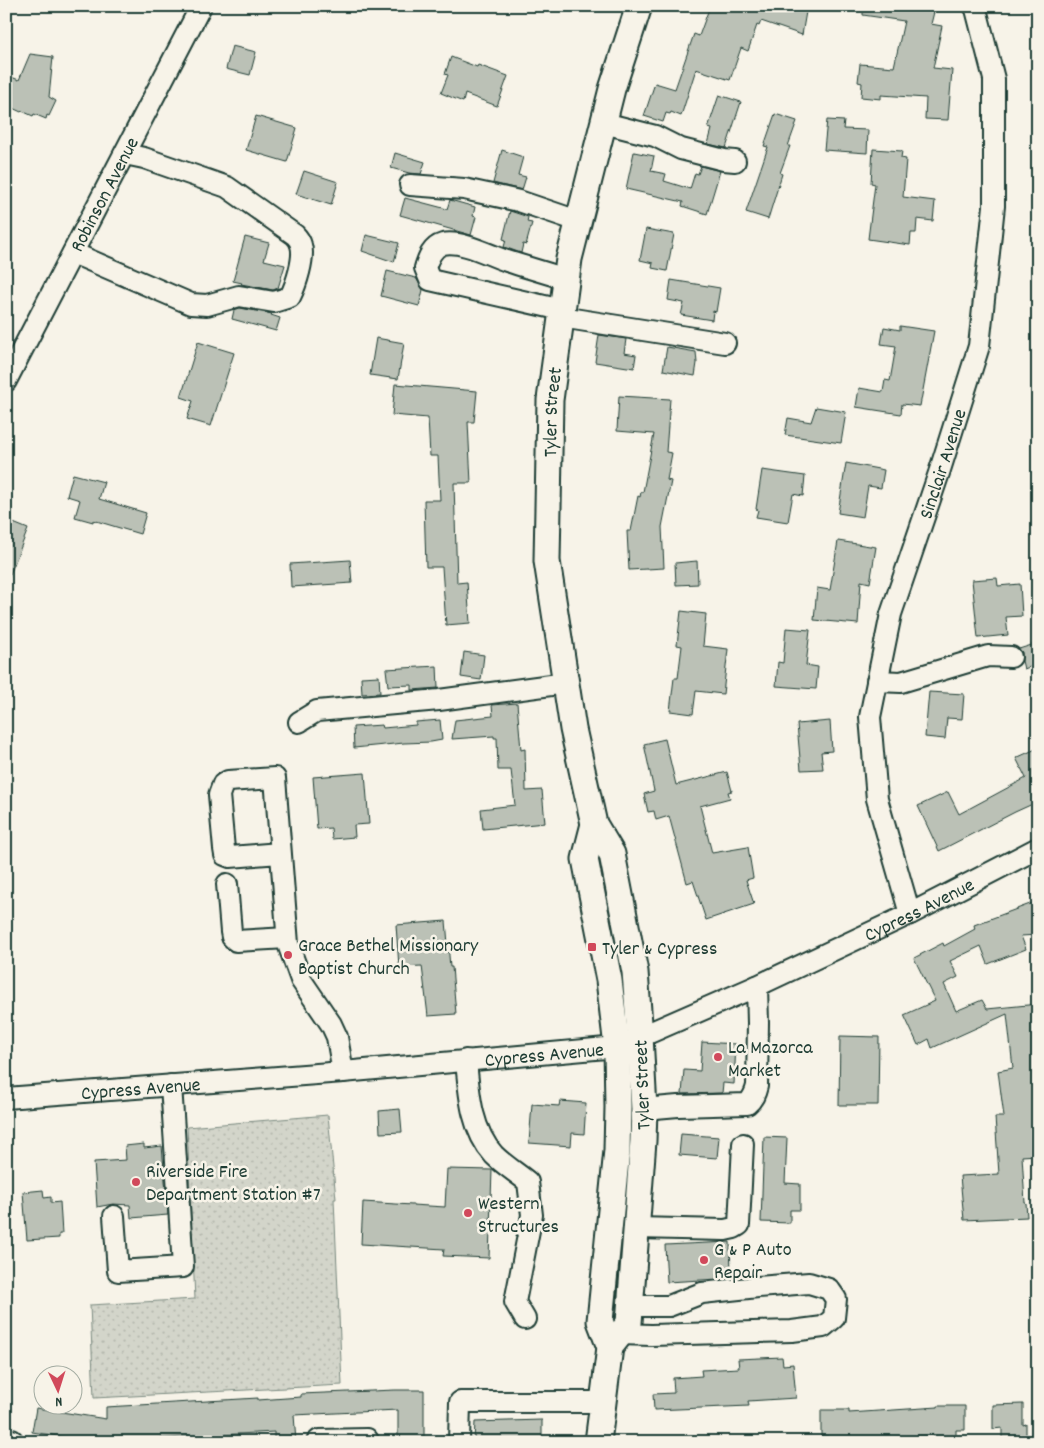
<svg xmlns="http://www.w3.org/2000/svg" width="1044" height="1448" viewBox="0 0 1044 1448" font-family="Dekko,sans-serif">
	<style>
		.grass { fill: url(#grass-dots); stroke: #79897f }
		.building { fill: #bbc1b6; stroke: #1f3d34 }
		.lines { fill: none; stroke-linecap: round; stroke-linejoin: round }
		.minor-casing { stroke: #1f3d34; stroke-width: 24 }
		.major-casing { stroke: #1f3d34; stroke-width: 29 }
		.minor { stroke: #f7f3e8; stroke-width: 20 }
		.major { stroke: #f7f3e8; stroke-width: 25 }
		.poi-dot { fill: #d1495b; stroke: #f7f3e8; stroke-width: 2 }
		.labels { text-anchor: middle; stroke-width: 5; stroke-linejoin: round; paint-order: stroke }
		.street-label { font-size: 20px; fill: #1f3d34; stroke: #f7f3e8 }
		.poi-label { font-size: 20px; fill: #1f3d34; stroke: #f7f3e8; text-anchor: start }
	</style>
	<defs>
		<pattern id="grass-dots" width="8" height="8" patternUnits="userSpaceOnUse" patternTransform="scale(1.25)"><rect width="8" height="8" fill="#d3d5ca"/><path d="M2 2h.1M6 6h.1" fill="none" stroke="#b5b8ae" stroke-width="1.8" stroke-linecap="round"/></pattern>
	</defs>
	<rect width="100%" height="100%" fill="#f7f3e8"/>
	<filter id="ink" filterUnits="userSpaceOnUse"><feTurbulence type="fractalNoise" baseFrequency=".02" numOctaves="2"/><feDisplacementMap in="SourceGraphic" scale="10" xChannelSelector="R" yChannelSelector="G"/><feConvolveMatrix kernelMatrix="1 2 1 2 8 2 1 2 1" color-interpolation-filters="sRGB"/></filter>
	<g filter="url(#ink)">
		<path class="grass" d="M328,1115L336,1199H334L342,1385L94,1398L90,1305L195,1299L187,1127Z"/>
		<path class="building" d="M710,6H807L802,35L761,21L759,26L757,25L748,51L741,48L730,80L696,69L681,116L671,112L670,114L666,113L663,122L644,116L655,83L675,89L694,34L699,36Z
			M863,6H927L926,10L934,12L931,24L942,26L933,68L952,70L948,120L925,119L926,98L881,95V99L861,97L862,83L858,82L860,64L894,67L904,21L863,15Z
			M232,46L256,52L250,75L226,69Z
			M30,54L53,57L49,97L56,101L49,116L47,115L46,119L34,114L33,116L22,111L21,112L6,105V75L19,80Z
			M451,57L477,67L478,65L508,76L497,106L465,94L463,102L441,93L448,75L445,74Z
			M719,95L741,102L726,148L708,144L712,129L708,128Z
			M775,114L797,121L788,146H790L780,173L782,174L768,219L746,212L768,147L764,146Z
			M256,116L297,128L287,162L246,150Z
			M827,120L844,121L843,129L868,130L867,153L824,150Z
			M873,149L902,151L901,158L906,159L903,197L935,201L933,221L917,219L916,233H911L910,245L868,239L875,184L871,183Z
			M502,150L523,157L518,175L526,177L522,190L493,183Z
			M634,152L654,156L651,171L666,174L664,181L690,189L695,173L698,174L701,166L720,171L707,214L682,206L683,202L626,189Z
			M395,153L425,162L421,174L409,173L391,168Z
			M304,171L338,182L331,205L296,194Z
			M405,198L447,209L450,200L475,207L473,216L476,217L471,235L400,215Z
			M510,211L528,217L527,222L532,223L526,245L523,244L521,253L504,247L506,240L503,239Z
			M646,229L674,234L667,271L652,268L653,263L640,260Z
			M366,235L399,243L394,262L362,251Z
			M245,237L269,243L264,260L285,265L278,288L273,290L241,284L242,283L233,281Z
			M387,271L416,278L423,290L419,306L381,296Z
			M671,280L720,288L716,312L713,311L712,320L681,315L684,303L668,300Z
			M240,308L272,314L271,315L280,318L276,331L232,319L234,310Z
			M900,326L934,331L920,406L902,404L901,414L856,407L859,388L883,392L885,380L890,381L896,346L881,344L884,327L900,330Z
			M599,335L626,339L624,353L636,355L634,368L595,362Z
			M376,338L404,343L398,379L370,375Z
			M198,342L234,353L211,426L187,419L193,401L181,397Z
			M667,347L696,352L697,363L695,376L663,370Z
			M395,384L477,391L474,422H468L471,483H454L457,583L467,582L470,623L446,625L442,567H426L424,500H440L438,456H430L428,418L392,415Z
			M619,396L670,399L666,452L672,453L667,480L671,481L662,527L664,568L629,570L627,531H631L638,496L640,497L641,492H643L654,434L617,431Z
			M816,407L846,412L841,443L785,435L788,418L811,422Z
			M846,463L884,470L881,488L868,486L863,517L838,513Z
			M762,470L805,476L803,496L793,494L788,522L756,517L758,510L756,509Z
			M73,474L104,482L99,499L146,513L140,534L93,520V522L75,517L80,500L67,496Z
			M6,520L28,529L7,582H6Z
			M838,541L876,547L870,583L861,581L858,624L814,620L817,588L830,590Z
			M350,560L352,583L291,587L290,564Z
			M697,561L698,584L676,585L675,563Z
			M997,578L998,586L1020,584L1022,616L1006,617L1008,635L978,638L972,580Z
			M681,611L706,614L703,646L728,649L723,694L696,691L693,714L670,711L674,678H678L682,646L677,645Z
			M786,628L810,630L806,665L818,667L816,689L776,686L778,662L783,663Z
			M1038,643V664L1024,669L1022,661V652L1019,649Z
			M464,652L484,655L481,680L461,677Z
			M437,666L438,688L412,690V685L388,686L386,669Z
			M379,676L380,693L362,694L361,677Z
			M929,692L964,694L962,719L947,718L945,739L925,737Z
			M517,703L521,750L525,749L526,791L542,790L545,823L483,829L481,809L515,805L511,770H498L497,738H494V736L452,739L455,720L493,716L492,705Z
			M440,720L442,740L431,742L404,743L354,748L353,727L382,725L383,728L416,725V722Z
			M830,721L832,751L821,752L823,769L801,770L797,724Z
			M665,739L676,785L727,772L732,791L728,792L730,798L700,806L712,853L748,847L753,878L746,880L754,904L706,920L693,881L687,883L669,816L656,820L654,811L648,812L644,794L654,791L644,744Z
			M1038,748V805L1037,802L1015,812L939,851L918,806L948,792L959,814L1026,778L1016,758Z
			M365,773L369,824L354,825L355,837L332,839L331,828L317,829L313,777Z
			M1038,901V935L1021,936L1026,949L988,964L981,946L950,961L958,977L944,984L956,1011L982,1000L987,1009L1038,1004V1103H1033L1037,1155L1022,1156L1025,1203H1026L1027,1217L964,1220L960,1176L999,1174L995,1117H1004L998,1071L1013,1068L1007,1014L932,1048L929,1039L918,1045L904,1015L935,1001L914,958L943,943L944,946L975,929L974,925Z
			M446,921L450,967H452L456,1014L428,1016L422,966L399,967L396,925Z
			M840,1036L879,1037L878,1105H839Z
			M702,1042L736,1044L734,1084L723,1083L722,1093L682,1094L684,1070L700,1071Z
			M560,1101L586,1103L584,1134L572,1133L571,1146L529,1143L532,1104L559,1106Z
			M400,1109L402,1132L380,1133L379,1111Z
			M681,1134L719,1137L717,1158L679,1155Z
			M764,1137L787,1138L785,1183L800,1184V1210H790V1223L761,1222Z
			M144,1144V1148L162,1146L168,1215L131,1218L130,1205L113,1204L97,1207L94,1162L126,1160L125,1146Z
			M447,1169L492,1170L489,1258L443,1256L444,1249L361,1244L363,1202L445,1207Z
			M43,1190L44,1198L51,1197V1203L60,1202L62,1234H59V1238L27,1240L23,1192Z
			M730,1242L731,1273L718,1274V1279L667,1282L665,1245Z
			M782,1357L783,1365L793,1364L796,1398L748,1401L749,1406L654,1410L653,1394L674,1393L673,1378L702,1376L701,1370L739,1368L738,1359Z
			M395,1390H424V1442H398V1410L294,1415L296,1442H274V1432L96,1442L32,1432L36,1408L106,1419V1407L258,1398V1400L301,1397V1394Z
			M1023,1404V1425L1026,1424V1440H1002V1428L993,1429V1405Z
			M938,1406H965V1430H956V1439L934,1438V1435L895,1437V1440L828,1442V1436H821V1410H849V1413L938,1407Z
			M542,1420V1442H474L475,1422Z"/>
		<g class="lines">
			<defs>
				<g id="minor">
					<path d="M604,123L655,136L681,149L724,160L735,161"/>
					<path d="M410,185L464,189L519,201L578,221"/>
					<path d="M73,253L191,304L207,305L239,296L274,302L290,297C296,285 305,258 301,245C300,241 298,238 295,235L227,187L144,158L125,154"/>
					<path d="M562,310L430,280L425,268C428,258 432,247 443,244C462,240 489,255 507,261C526,267 546,273 566,279"/>
					<path d="M561,317L725,343"/>
					<path id="s1" d="M6,381L201,6"/>
					<path d="M877,681L901,682L988,656L1011,657"/>
					<path d="M299,722L317,711L439,700L566,683"/>
					<path d="M280,853L230,857L225,855L224,849L219,795L223,784L228,781L275,778L288,944L301,980L331,1024L337,1037L343,1072"/>
					<path d="M227,884L231,932L232,937L236,941L287,938"/>
					<path id="s2" d="M910,914L877,799L870,717L891,614L939,473L979,346L994,206V79L976,9L974,6"/>
					<path d="M466,1060C469,1093 471,1130 494,1155C504,1165 517,1173 528,1182L532,1215L515,1302L525,1319"/>
					<path id="s3" d="M6,1098L343,1072L617,1047L757,986L910,914L1038,848"/>
					<path d="M644,1109L678,1106L747,1104C753,1099 755,1094 757,1086L758,1023L757,986"/>
					<path d="M114,1216L118,1271L183,1267L171,1085"/>
					<path d="M636,1228L725,1230L734,1228L739,1225L743,1144"/>
					<path d="M620,1334L651,1335L792,1331L823,1327L834,1318L836,1299L829,1289L809,1283L758,1287L702,1293L669,1306H630"/>
					<path d="M12,1440V1442"/>
					<path d="M317,1442L319,1440L367,1439L369,1442"/>
					<path d="M459,1442L460,1402H603"/>
				</g>
				<g id="major">
					<path d="M594,824L585,859L609,980L617,1047L618,1107L617,1150L600,1321L610,1347L598,1442"/>
					<path id="s4" d="M610,1347L629,1323L643,1141L644,1109L640,1036L635,972L612,854L594,824L573,729L547,561L550,400L569,259L612,89L639,6"/>
				</g>
			</defs>
			<use href="#minor" class="minor-casing"/>
			<use href="#major" class="major-casing"/>
			<use href="#minor" class="minor"/>
			<use href="#major" class="major"/>
		</g>
	</g>
	<g class="poi-dot">
		<rect x="587" y="942" width="10" height="10" rx="2.5"/>
		<circle cx="288" cy="955" r="5"/>
		<circle cx="718" cy="1057" r="5"/>
		<circle cx="136" cy="1182" r="5"/>
		<circle cx="468" cy="1213" r="5"/>
		<circle cx="704" cy="1260" r="5"/>
	</g>
	<g class="labels">
		<g class="street-label">
			<text dy="7" stroke="none"><textPath href="#s1" startOffset="211">Robinson Avenue</textPath></text>
			<text dy="7" stroke="none"><textPath href="#s4" startOffset="954">Tyler Street</textPath></text>
			<text dy="7" stroke="none"><textPath href="#s2" startOffset="466">Sinclair Avenue</textPath></text>
			<text dy="7" stroke="none"><textPath href="#s3" startOffset="945">Cypress Avenue</textPath></text>
			<text dy="7" stroke="none"><textPath href="#s3" startOffset="540">Cypress Avenue</textPath></text>
			<text transform="translate(641 1085) rotate(-92)" y="7">Tyler Street</text>
			<text dy="7" stroke="none"><textPath href="#s3" startOffset="135">Cypress Avenue</textPath></text>
		</g>
		<g class="poi-label">
			<text x="298" y="951">Grace Bethel Missionary<tspan x="298" dy="23">Baptist Church</tspan></text>
			<text x="602" y="954">Tyler &amp; Cypress</text>
			<text x="728" y="1053">La Mazorca<tspan x="728" dy="23">Market</tspan></text>
			<text x="146" y="1177">Riverside Fire<tspan x="146" dy="23">Department Station #7</tspan></text>
			<text x="478" y="1209">Western<tspan x="478" dy="23">Structures</tspan></text>
			<text x="714" y="1255">G &amp; P Auto<tspan x="714" dy="23">Repair</tspan></text>
		</g>
	</g>
	<rect width="1044" height="1448" fill="none" stroke="#f7f3e8" stroke-width="25"/>
	<rect x="12" y="12" width="1019" height="1423" fill="none" stroke="#1f3d34" stroke-width="2" filter="url(#ink)"/>
	<g transform="translate(58 1390) rotate(176)"><circle r="24" fill="#f7f3e8" stroke="#a1aaa0"/>
	<path d="M0-4L9 19L0 12L-9 19Z" fill="#d1495b"/>
	<text y="-8" font-size="14" font-weight="bold" text-anchor="middle" fill="#1f3d34">N</text>
	</g>
</svg>
